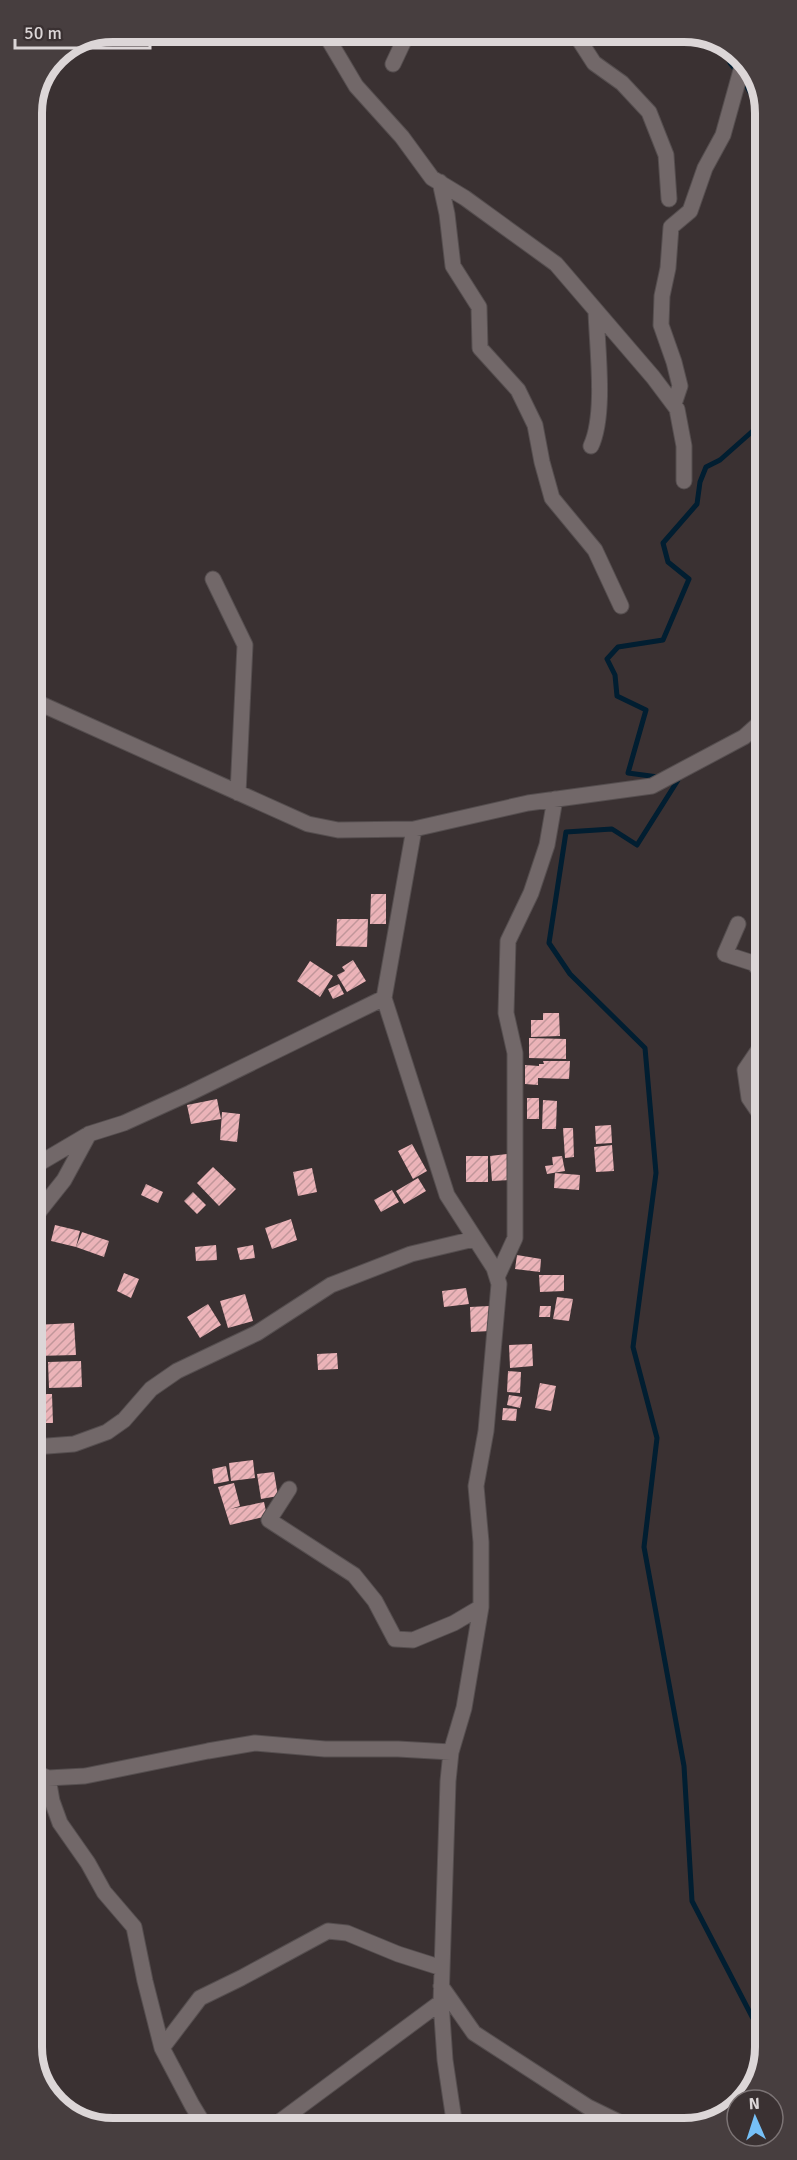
<svg xmlns="http://www.w3.org/2000/svg" width="797" height="2160" viewBox="0 0 797 2160" font-family="Signika,sans-serif">
	<style>
		.lines { fill: none; stroke-linecap: round; stroke-linejoin: round }
		.stream { stroke: #011e31; stroke-width: 5 }
		.building { fill: url(#building-hatch) }
		.minor-casing { stroke: #554e4f; stroke-width: 17 }
		.minor { stroke: #726869; stroke-width: 15 }
		.rim { fill: none; stroke: #dcd6d7; stroke-width: 8 }
	</style>
	<defs>
		<pattern id="building-hatch" width="6" height="6" patternUnits="userSpaceOnUse" patternTransform="scale(1.5)"><rect width="6" height="6" fill="#ebb3b8"/><path d="M-1 1l2-2M0 6l6-6M5 7l2-2" fill="none" stroke="#c1969a"/></pattern>
	</defs>
	<rect width="100%" height="100%" fill="#3a3132"/>
	<g class="lines">
		<path class="stream" d="M732,48L730,63C746,82 756,100 763,124
			M658,777L628,773L646,710L617,696L615,675L607,659L618,647L663,640L689,579L668,562L663,543L697,504L700,482L706,467L720,460L755,429L756,346L763,325
			M673,779L678,780L637,845L612,829L566,832L549,943L570,974L645,1048L656,1173L633,1347L657,1438L644,1547L684,1766L692,1901L761,2034L765,2037"/>
	</g>
	<path class="building" d="M371,894H386V924H370Z
		M337,919H368L367,947L336,946Z
		M353,960L366,981L347,992L337,975L345,971L342,967Z
		M310,961L333,976L320,997L297,981Z
		M339,984L344,994L333,999L328,989Z
		M543,1013H559L560,1036L531,1037V1020H543Z
		M529,1038L566,1039V1059L529,1058Z
		M543,1061H570L569,1079L538,1078V1085L525,1084V1065L539,1066V1064H544Z
		M527,1098H539V1119H527Z
		M217,1099L221,1119L191,1124L187,1105Z
		M543,1100L557,1101L556,1129H542Z
		M222,1112L240,1114L237,1142L220,1140Z
		M611,1125L612,1143L596,1144L595,1126Z
		M563,1128H573L574,1157L565,1158Z
		M412,1144L427,1171L413,1179L398,1151Z
		M612,1145L614,1171L596,1172L594,1147Z
		M507,1154L510,1180L492,1181L490,1156Z
		M466,1156H488V1182H466Z
		M562,1156L565,1171L547,1174L545,1166L553,1165L552,1157Z
		M213,1167L236,1189L219,1206L197,1183Z
		M312,1168L317,1192L298,1196L293,1172Z
		M555,1173L580,1175L579,1190L554,1188Z
		M418,1178L426,1191L404,1204L396,1191Z
		M146,1184L163,1192L158,1203L141,1195Z
		M392,1190L399,1202L381,1212L374,1200Z
		M193,1192L206,1205L197,1214L184,1201Z
		M291,1219L297,1240L272,1249L265,1228Z
		M55,1225L80,1231L76,1247L51,1241Z
		M82,1232L109,1241L104,1257L76,1247Z
		M34,1245L45,1248L41,1261L33,1258Z
		M216,1245L217,1260L196,1261L195,1247Z
		M253,1245L255,1258L240,1260L237,1248Z
		M517,1255L541,1259L540,1272L515,1269Z
		M124,1273L139,1279L131,1298L117,1291Z
		M539,1275H564V1291L540,1292Z
		M466,1288L469,1304L444,1307L442,1291Z
		M245,1294L253,1321L228,1328L220,1301Z
		M557,1297L573,1299L569,1321L553,1319Z
		M208,1304L221,1325L200,1338L187,1317Z
		M489,1306L490,1331L471,1332L470,1307Z
		M540,1306H551L550,1317H539Z
		M74,1323L76,1355L36,1356L35,1325Z
		M532,1344L533,1366L510,1368L509,1345Z
		M337,1353L338,1369L318,1370L317,1354Z
		M81,1361L82,1387L49,1388L48,1362Z
		M508,1371L521,1372L520,1393L507,1392Z
		M540,1383L556,1386L551,1411L535,1408Z
		M33,1394H52L53,1423H33Z
		M509,1395L522,1397L520,1408L507,1405Z
		M503,1408L517,1409L516,1421L502,1420Z
		M253,1460L255,1478L231,1481L229,1463Z
		M226,1466L229,1481L214,1484L212,1469Z
		M274,1472L278,1496L261,1499L257,1474Z
		M234,1483L240,1506L230,1509L264,1502L267,1516L230,1525L218,1487Z"/>
	<g class="lines">
		<defs>
			<path id="minor" d="M324,32L356,86L402,137L432,178L465,198L556,264L653,377L677,409L684,446V481
				M574,32L594,63L622,83L649,112L666,155L669,199
				M393,64L408,32
				M440,182L447,214L453,266L479,307L480,348L518,390L535,425L542,462L552,498L595,550L621,606
				M674,404L680,386L674,362L661,325L662,296L668,268L671,227L690,211L705,168L723,135L743,63
				M591,446C606,414 597,347 596,311
				M213,579L245,645L238,793
				M32,700L308,824L338,830L414,829L528,803L652,786L744,737L764,719
				M738,924L725,954L753,963L764,974
				M764,1042L745,1070L749,1098L764,1120
				M33,1167L89,1134L124,1123L190,1093L384,998
				M33,1219L64,1180L89,1134
				M498,1275L515,1238V1053L506,1013L508,941L531,893L547,845L555,799
				M34,1447L74,1444L107,1432L124,1420L151,1389L177,1371L257,1333L331,1285L411,1254L474,1239
				M289,1489L269,1520L354,1575L375,1601L395,1639L413,1640L454,1623L481,1607
				M34,1772L48,1778L85,1776L208,1751L255,1743L325,1749H398L451,1752
				M48,1778L52,1801L60,1823L88,1863L104,1892L134,1927L145,1981L162,2048L192,2105L206,2128
				M441,1986L474,2033L588,2107L627,2126
				M441,2002L445,2060L455,2127
				M162,2048L200,1998L241,1978L328,1931L347,1933L398,1954L442,1968
				M271,2128L441,2002L448,1781L451,1752L464,1708L481,1607V1542L476,1486L486,1431L499,1284L494,1268L447,1195L384,998L414,829"/>
		</defs>
		<use href="#minor" class="minor-casing"/>
		<use href="#minor" class="minor"/>
	</g>
	<path d="M0 0H797V2160H0ZM113 42H684A71 71 0 0 1 755 113V2047A71 71 0 0 1 684 2118H113A71 71 0 0 1 42 2047V113A71 71 0 0 1 113 42Z" fill="#473e3f" fill-rule="evenodd"/>
	<path class="rim" d="M113 42H684A71 71 0 0 1 755 113V2047A71 71 0 0 1 684 2118H113A71 71 0 0 1 42 2047V113A71 71 0 0 1 113 42Z"/>
	<g transform="translate(755 2118) rotate(357)"><circle r="28" fill="#3a3132" stroke="#7b7374" stroke-width="1.5"/>
	<path d="M0-4.5L10 22L0 15L-10 22Z" fill="#76c0f7"/>
	<text y="-9" font-size="16" font-weight="bold" text-anchor="middle" fill="#dcd6d7">N</text>
	</g>
	<path d="M15 39v9h135v-9" fill="none" stroke="#dcd6d7" stroke-width="3"/>
	<text x="24" y="39" font-size="18" fill="#dcd6d7" stroke="#3a3132" stroke-width="4.5" paint-order="stroke">50 m</text>
</svg>
